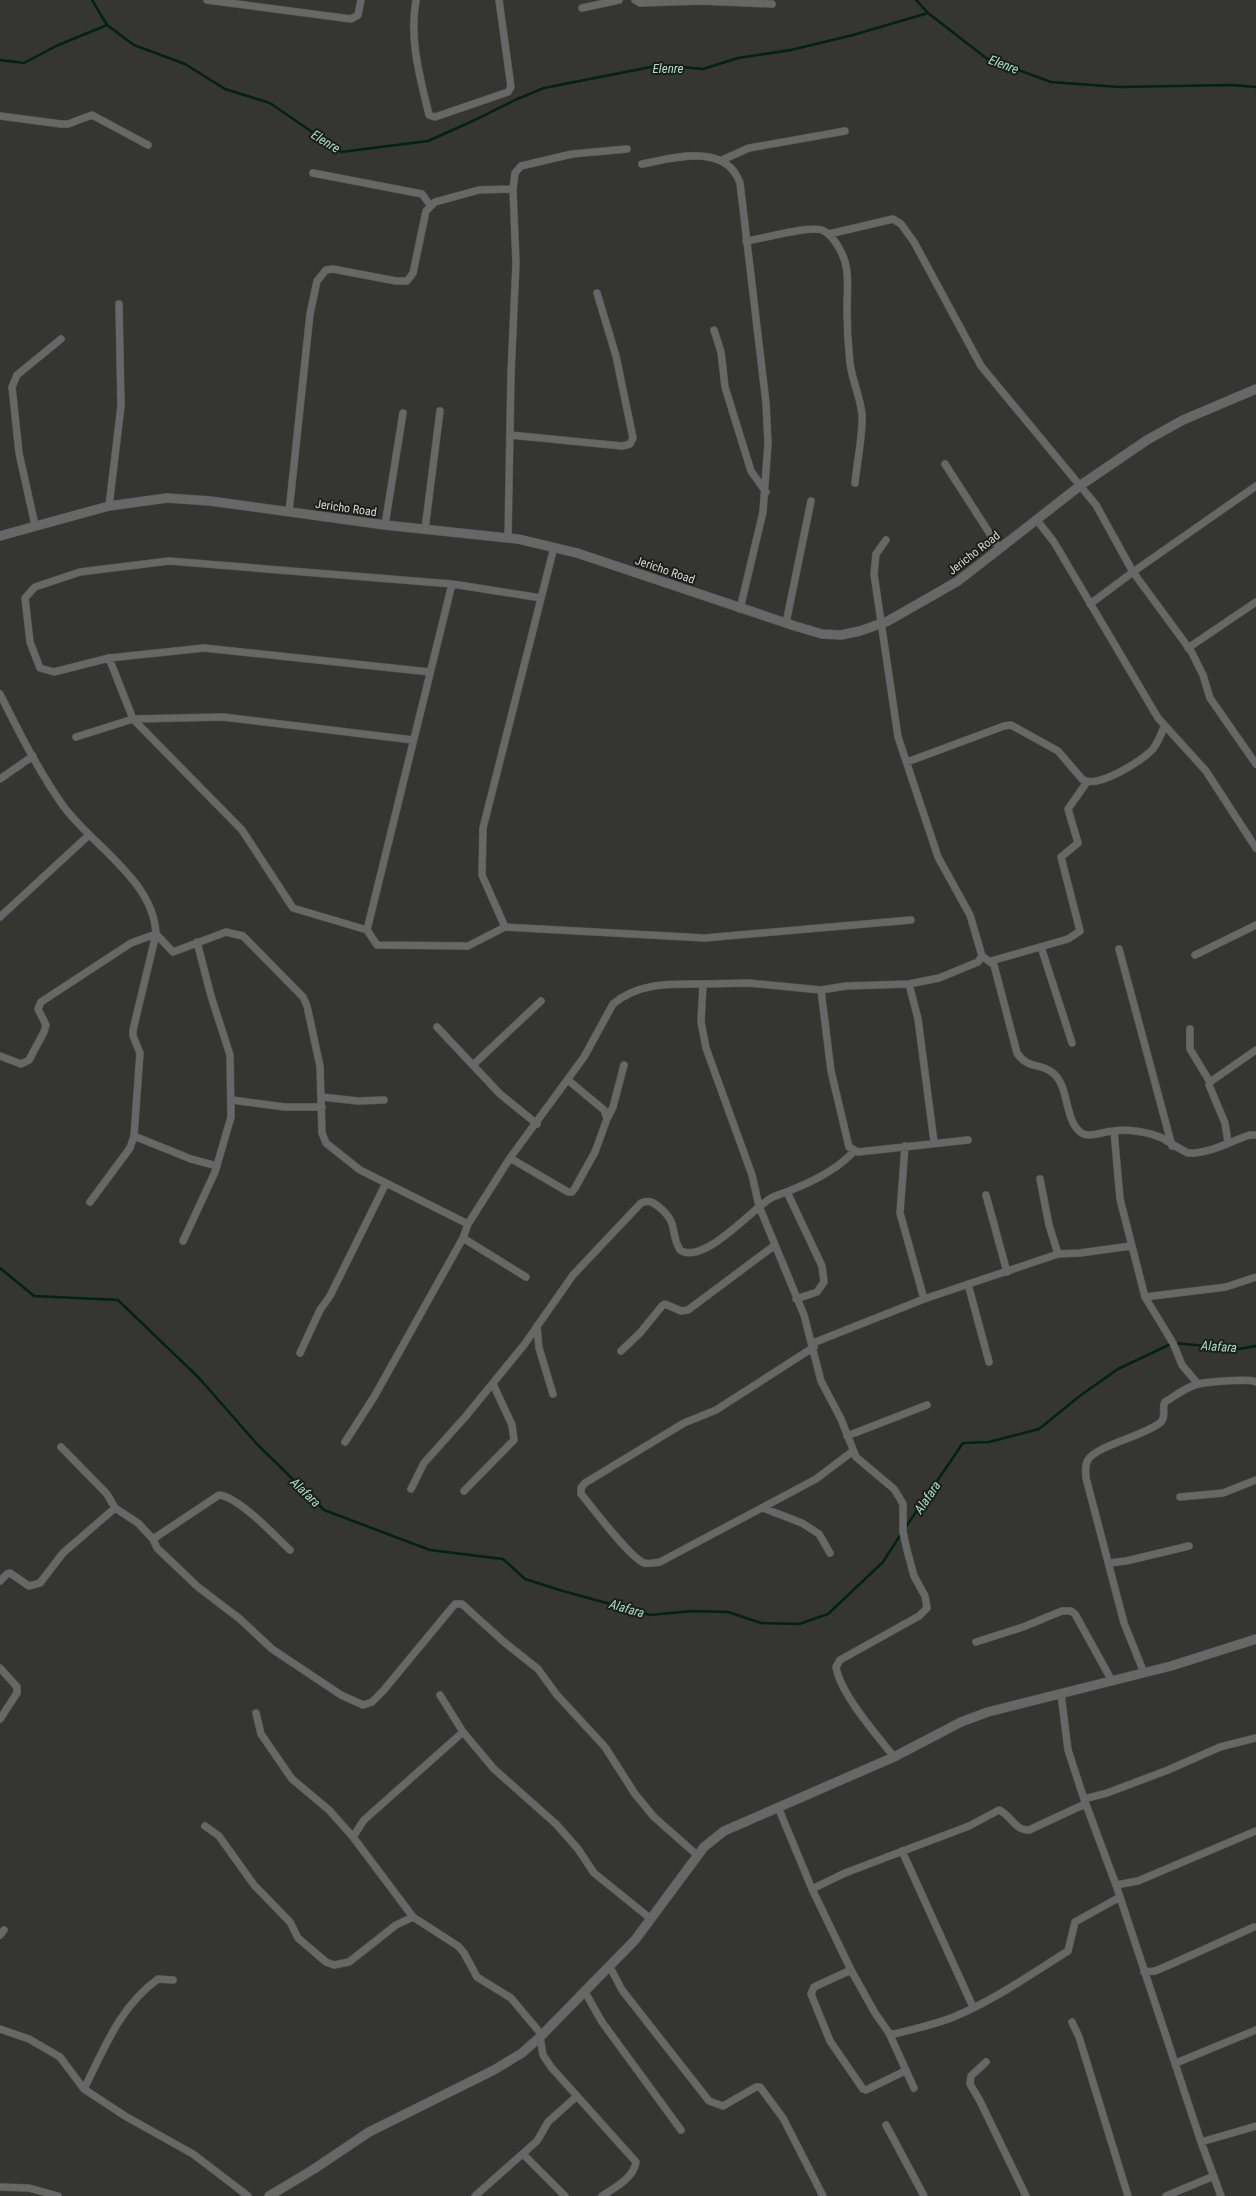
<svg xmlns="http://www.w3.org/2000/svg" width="1256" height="2196" viewBox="0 0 1256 2196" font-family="'Roboto Condensed',sans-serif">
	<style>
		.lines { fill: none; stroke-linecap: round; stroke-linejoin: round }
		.stream { stroke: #012215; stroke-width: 2.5 }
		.minor-casing { stroke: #52524f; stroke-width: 8 }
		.tertiary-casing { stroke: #52524f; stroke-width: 10 }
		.minor { stroke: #666766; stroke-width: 7 }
		.tertiary { stroke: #666766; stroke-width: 9 }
		.labels { text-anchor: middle; stroke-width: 4; stroke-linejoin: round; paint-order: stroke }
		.street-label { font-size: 12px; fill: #d6d6d4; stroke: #1d1d1b }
		.water-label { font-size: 13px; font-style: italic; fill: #a2e1c2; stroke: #1d1d1b }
	</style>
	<rect width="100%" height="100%" fill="#353532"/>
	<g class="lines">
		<path class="stream" d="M92,0L107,25L134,45L185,64L225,89L270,103L341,152L428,141L475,120L515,100L544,88L661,65L703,69L738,58L791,50L853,35L928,13L986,58L1051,82L1119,87L1232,85L1256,87
			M916,0L928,13
			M0,60L24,63L56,46L107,25
			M0,1268L34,1296L118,1300L199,1378L257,1444L324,1510L430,1550L503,1559L525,1579L563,1591L650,1615L692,1611L728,1612L761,1623L799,1624L828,1614L883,1562L901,1534
			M905,1528L963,1443L989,1442L1039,1429L1081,1395L1118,1369L1173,1343L1239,1349L1256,1346"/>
		<defs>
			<path id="minor" d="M207,0L351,19L358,15L361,0
				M416,0C409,40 420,77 429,115L435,117L508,92L511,87L499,0
				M635,0L640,3L701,1L772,4
				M582,8L619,0
				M0,116L61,124H68L92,115L148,145
				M722,160L749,148L845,131
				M642,164C673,158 726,142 740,183L766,403L768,443L763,512L740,609
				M313,173L422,194L430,205
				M829,234L893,219L901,224L914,242L981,366L1096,505L1133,572L1191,651L1203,675L1210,698L1256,764
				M746,241C763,239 812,224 824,231C834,236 844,255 846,266C849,280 847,295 847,309C847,326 848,345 850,363C852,380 860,396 862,414C863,435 857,462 855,483
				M714,330L721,352L725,387L751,471L766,492
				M510,435L622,446L630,444L633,438L616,356L597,293
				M945,464L999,548
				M109,506L121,406L119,304
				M289,512L310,314L317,281L326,270L333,269L396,281H407L413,273L426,211L435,202L479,190L513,189
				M1036,519L1054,542L1158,718L1206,771L1256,848
				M35,525L19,453L12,387L17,375L61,339
				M385,525L403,413
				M425,529L440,411
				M508,538L511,374L516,263L513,189L515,173L521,166L572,154L627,149
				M886,540L876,554L874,574L898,737L938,857L970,915L982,956L978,962L939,978L909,984L846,986L821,990L748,983L703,984L701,1022L706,1048L752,1175L759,1206L804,1315L821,1381L841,1419L856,1457L894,1489L899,1497L903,1504V1532L907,1550L914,1576L925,1596L927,1608L919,1616L840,1660L836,1667C841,1695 876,1734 894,1757
				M554,547L483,828L482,875L505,927L705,938L911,920
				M1090,604L1133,572L1256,486
				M786,623L811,501
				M1188,648L1256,602
				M109,658L133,719L242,830L293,908L367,930
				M430,672L204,648L109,658L54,672L40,668L30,642L25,598L35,587L80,572L169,561L452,584
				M0,694C19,732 39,772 64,807C93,846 154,881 156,934L133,1030V1036L140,1053L134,1136L130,1148L90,1202
				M76,737L133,719L223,717L413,740
				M907,762L1004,726L1011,725L1058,751L1082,779C1096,790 1142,761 1153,749C1158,742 1161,735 1164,727
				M0,779L33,756
				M0,917L89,835
				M505,927L468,946L377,945L367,930L452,584L541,598
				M156,934L173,952L226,932L243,936L303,997L307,1006L320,1066L322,1133L326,1143L360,1170L468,1224
				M1041,947L1072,1043
				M1119,949L1172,1146
				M1195,955L1256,925
				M982,956L994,965L1017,1053C1028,1070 1040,1062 1053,1073C1069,1086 1064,1116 1079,1131C1088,1140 1103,1131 1114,1131C1128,1129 1149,1132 1162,1138C1171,1143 1179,1149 1188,1153C1209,1154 1231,1141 1250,1135H1256
				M991,961L1068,939L1080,931L1061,857L1078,843L1068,809L1087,782
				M909,984L918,1019L934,1142
				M821,990L831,1071L849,1147L858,1152L968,1140
				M437,1027L500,1094L537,1124
				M1190,1029V1049L1210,1082
				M0,1056L21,1064L29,1060L44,1032L46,1025L38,1009L41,1002L131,943L156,934
				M473,1065L541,1001
				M322,1097L358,1101L384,1100
				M232,1100L285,1107H322
				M607,1119L613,1107L624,1065
				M1114,1131L1120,1199L1145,1297L1173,1343L1182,1365L1198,1384
				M134,1136L191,1159L217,1166
				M1228,1142L1225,1123L1209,1085L1210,1082L1256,1050
				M510,1158L568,1192H572L575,1188L595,1152L607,1119L604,1110L568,1080
				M1040,1179L1049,1225L1058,1254L1080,1253L1131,1246
				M787,1192L822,1266L824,1282L817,1292L796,1299
				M986,1195L1007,1272
				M463,1238L526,1277
				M183,1241L215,1172L231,1117L230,1055L211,996L197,942
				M968,1284L989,1362
				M1145,1297L1226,1287L1256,1277
				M924,1299L1058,1254
				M537,1326L539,1348L553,1394
				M813,1343L924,1299L900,1213L905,1146
				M814,1347L716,1410L684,1423L585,1483L581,1488V1494C593,1508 629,1557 644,1563C649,1564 655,1563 660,1562L816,1479L853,1451
				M621,1351L640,1333L662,1306L665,1304L681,1311L688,1310L775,1245
				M300,1353L320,1310L330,1296L386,1183
				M847,1436L927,1405
				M345,1442L374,1397L463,1238L468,1224L510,1158L584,1057L613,1004C639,982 672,984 703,984
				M61,1447L107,1494L115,1508L138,1523L153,1539L157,1548L198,1587L240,1619L272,1649L341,1695L363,1705L372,1702L383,1691L455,1604H462L504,1642L538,1669L557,1695L605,1747L635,1794L654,1817L697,1855
				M411,1489L424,1463L466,1416L524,1345L573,1275L641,1203C649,1200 653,1202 659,1207C679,1223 670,1234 680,1250C703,1266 752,1209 771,1198C779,1194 788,1192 796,1188C818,1179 839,1168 854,1151
				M464,1491L514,1440L512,1425L493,1384
				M1180,1497L1223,1493L1256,1480
				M763,1508L802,1523L819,1534L830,1553
				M153,1539L219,1495C239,1497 275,1536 290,1550
				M1110,1563L1126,1561L1189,1546
				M0,1581L7,1574L10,1573L29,1586L40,1583L63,1553L115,1508
				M976,1642L1023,1627L1062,1611H1071L1075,1614L1112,1681
				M0,1668L17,1687V1693L0,1719
				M1144,1673L1124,1623L1086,1478C1086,1472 1084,1466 1088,1460C1095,1446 1145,1436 1161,1422C1167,1416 1161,1408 1165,1402C1175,1396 1186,1387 1198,1384C1207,1382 1249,1378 1256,1382
				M1061,1694L1068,1750L1084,1799L1116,1885L1201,2142L1221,2196
				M440,1695L463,1732L494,1769L556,1824L578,1849L594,1873L651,1919
				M256,1713L261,1734L292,1779L329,1810L353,1837L413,1917L458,1946L464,1953L477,1977L511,1998L542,2035
				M1084,1799L1107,1793L1168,1770L1220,1747L1256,1738
				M778,1807L812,1889L851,1970L875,2013L889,2033L914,2088
				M205,1826L219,1836L254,1885L290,1922L298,1938L326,1962L334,1965L349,1962L396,1925L413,1917
				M353,1837L364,1820L463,1732
				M902,1851L973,2007
				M1116,1885L1138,1881L1256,1831
				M812,1889L845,1873L969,1826L999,1810C1011,1815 1015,1831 1029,1830L1085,1804
				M0,1935L4,1930
				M610,1967L622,1990L709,2101L723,2106L756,2087H760L783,2118L823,2196
				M851,1970L814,1987L811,1994L830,2041L863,2089L866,2090L905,2071
				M1144,1972L1155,1971L1167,1966L1254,1927
				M585,1992L602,2022L681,2130
				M1072,2022L1079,2037L1128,2196
				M0,2029L29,2039L60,2057L84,2089L125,2116L193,2154L248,2196
				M889,2033L894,2034C915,2029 937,2024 956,2016C996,1999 1031,1974 1068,1951L1075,1922L1120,1897
				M540,2037L543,2055L551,2067L636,2162C634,2178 614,2188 602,2196
				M986,2062L971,2076L970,2084L980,2101L1026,2196
				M1176,2063L1256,2030
				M84,2089C104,2049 120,2006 158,1979L173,1980
				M886,2125L924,2196
				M1201,2142L1256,2126
				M523,2154L565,2196
				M0,2187L29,2188L58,2196
				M475,2196L537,2141L548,2122L577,2096
				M1166,2196L1214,2176"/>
			<path id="tertiary" d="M0,536L109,506L167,498L210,501L385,525L518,539L577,553L795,626L822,634L841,635L860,631L888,621L958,581L1081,485L1147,440L1183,420L1256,389
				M269,2196L314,2169L369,2132L494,2070L522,2053L540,2037L635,1940L704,1847L724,1831L894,1757L961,1722L988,1712L1171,1666L1256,1639"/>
		</defs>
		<use href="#minor" class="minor-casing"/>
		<use href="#tertiary" class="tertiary-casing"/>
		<use href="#minor" class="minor"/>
		<use href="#tertiary" class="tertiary"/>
	</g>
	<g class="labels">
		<g class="street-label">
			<text transform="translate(346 508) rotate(8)" y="4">Jericho Road</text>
			<text transform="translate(974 553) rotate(-38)" y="4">Jericho Road</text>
			<text transform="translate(665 570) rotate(19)" y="4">Jericho Road</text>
		</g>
		<g class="water-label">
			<text transform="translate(1004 64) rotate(21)" y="5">Elenre</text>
			<text x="668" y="73">Elenre</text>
			<text transform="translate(326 141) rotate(32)" y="5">Elenre</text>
			<text transform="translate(1219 1346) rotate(4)" y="5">Alafara</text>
			<text transform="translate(306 1492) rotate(44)" y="5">Alafara</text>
			<text transform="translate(927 1497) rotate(-56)" y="5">Alafara</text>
			<text transform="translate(627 1608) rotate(16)" y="5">Alafara</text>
		</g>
	</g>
</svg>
